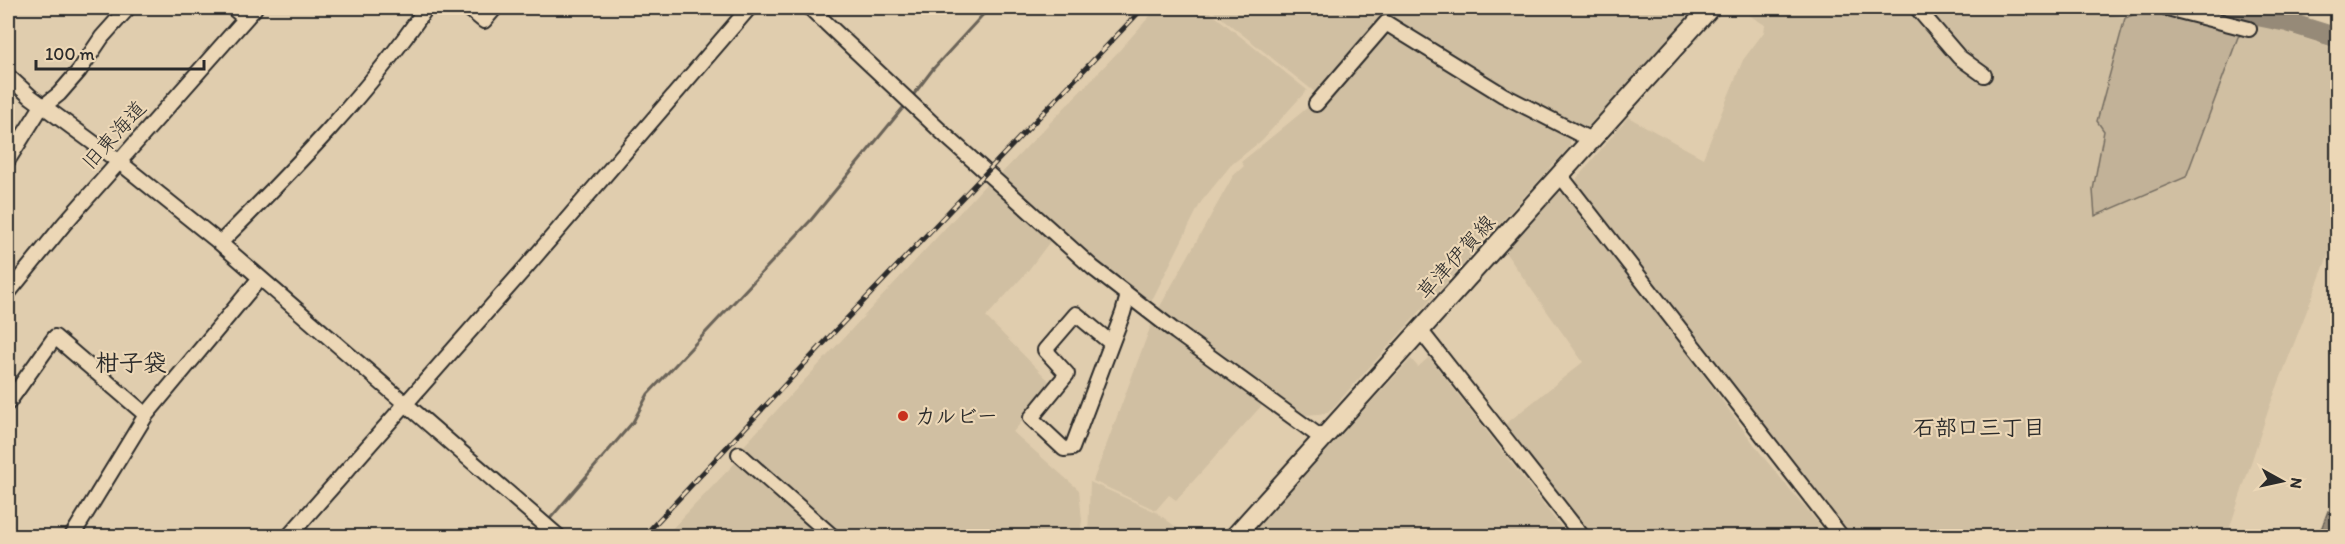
<svg xmlns="http://www.w3.org/2000/svg" width="2345" height="544" viewBox="0 0 2345 544" font-family="Itim,'Klee One',sans-serif">
	<style>
		.built { fill: #d0bfa2 }
		.green { fill: #c2b298; stroke: #766e62; stroke-width: 1.5 }
		.water { fill: #968a78; stroke: #6b6459; stroke-width: 1.5 }
		.lines { fill: none; stroke-linecap: round; stroke-linejoin: round }
		.stream { stroke: #6b6459; stroke-width: 3 }
		.river { stroke: #968a78; stroke-width: 20 }
		.minor-casing { stroke: #2b2b2b; stroke-width: 18 }
		.major-casing { stroke: #2b2b2b; stroke-width: 22 }
		.minor { stroke: #ecd7b6; stroke-width: 14 }
		.major { stroke: #ecd7b6; stroke-width: 18 }
		.rail-casing { stroke: #2b2b2b; stroke-width: 5 }
		.rail { stroke: #ecd7b6; stroke-width: 3; stroke-dasharray: 9; stroke-linecap: butt }
		.poi-dot { fill: #c8321e; stroke: #ecd7b6; stroke-width: 2 }
		.labels { text-anchor: middle; stroke-width: 4.5; stroke-linejoin: round; paint-order: stroke }
		.street-label { font-size: 21px; fill: #2b2b2b; stroke: #ecd7b6 }
		.poi-label { font-size: 21px; font-weight: bold; fill: #2b2b2b; stroke: #ecd7b6; text-anchor: start }
		.neighbourhood-label { font-size: 22px; font-weight: bold; fill: #2b2b2b; stroke: #ecd7b6 }
		.quarter-label { font-size: 24px; font-weight: bold; fill: #2b2b2b; stroke: #ecd7b6 }
	</style>
	<rect width="100%" height="100%" fill="#e0cdae"/>
	<filter id="ink" filterUnits="userSpaceOnUse"><feTurbulence type="fractalNoise" baseFrequency=".0167" numOctaves="2"/><feDisplacementMap in="SourceGraphic" scale="12" xChannelSelector="R" yChannelSelector="G"/><feConvolveMatrix kernelMatrix="1 2 1 2 8 2 1 2 1" color-interpolation-filters="sRGB"/></filter>
	<g filter="url(#ink)">
		<path class="built" d="M1157,8H1205L1307,90L1262,140L1231,165L1201,202L1150,304L1086,254L999,176L1118,52Z
			M1209,8H1391L1316,93Z
			M1394,8H1672L1690,16L1583,132L1386,16Z
			M1760,8H1911L1980,79L1988,68L1964,50L1928,8H2088L2125,18L2097,121L2104,131L2093,190L2186,177L2238,37L2258,23L2337,49V233L2269,408L2227,536H1853L1576,186L1577,178L1628,117L1703,158L1743,60L1764,32L1765,25L1749,15Z
			M1393,34L1570,138V146L1328,413L1306,415L1158,310L1233,176L1244,166L1241,162L1307,108L1320,109L1384,37Z
			M987,183L1051,240L1027,272L986,317L1053,385L1013,432L1079,490L1082,520L1080,536H837L741,449Z
			M1558,193H1565L1680,343L1765,459L1829,536H1591L1502,427L1583,362L1505,252Z
			M1153,320L1264,403L1176,500L1169,495L1156,510L1093,481Z
			M1429,357L1568,536H1248L1411,359L1418,367Z
			M737,461L824,536H665Z
			M1090,482L1156,512L1188,536H1088Z"/>
		<path class="green" d="M2148,9L2242,34L2238,37L2186,177L2095,216L2093,190L2104,131L2097,121L2125,18Z"/>
		<path class="water" d="M2328,511L2337,517V536H2304L2314,535L2322,527Z"/>
		<g class="lines">
			<path class="stream" d="M911,98L933,69L989,8
				M548,521L633,422L648,394L811,220L907,103
				M539,536L538,535L543,529"/>
			<path class="river" d="M2218,8L2287,22L2338,38"/>
			<defs>
				<path id="minor" d="M233,8L245,18
					M468,8L484,21L495,8
					M810,8L946,136L1093,268L1176,332L1323,439
					M1917,8L1959,57L1984,75
					M2167,8L2249,29
					M8,76L31,97L118,161L220,243L558,536
					M1316,104L1386,23L1503,95L1591,140
					M8,160L40,109L59,94L79,71L102,37L128,8
					M1560,175L1841,536
					M220,243C292,171 370,91 426,8
					M8,293L64,224L255,8
					M1420,330L1582,536
					M1111,343L1076,314L1045,350L1067,374L1031,418L1064,449L1072,448L1123,313L1128,295
					M8,403L55,337L146,415
					M739,454L832,536
					M72,536L146,415L260,278
					M289,536L527,266L749,8"/>
				<path id="major" d="M1235,536L1710,8"/>
			</defs>
			<use href="#minor" class="minor-casing"/>
			<use href="#major" class="major-casing"/>
			<use href="#minor" class="minor"/>
			<use href="#major" class="major"/>
			<defs>
				<path id="rail" d="M644,536L836,330L1143,8"/>
			</defs>
			<use href="#rail" class="rail-casing"/>
			<use href="#rail" class="rail"/>
		</g>
	</g>
	<circle class="poi-dot" cx="903" cy="416" r="6"/>
	<g class="labels">
		<g class="street-label">
			<text transform="translate(114 135) rotate(-48)" y="7">旧東海道</text>
			<text transform="translate(1456 257) rotate(-48)" y="7">草津伊賀線</text>
		</g>
		<g class="poi-label">
			<text x="915" y="423">カルビー</text>
		</g>
		<g class="neighbourhood-label">
			<text x="1979" y="435">石部口三丁目</text>
		</g>
		<g class="quarter-label">
			<text x="131" y="371">柑子袋</text>
		</g>
	</g>
	<rect width="2345" height="544" fill="none" stroke="#ecd7b6" stroke-width="30"/>
	<rect x="15" y="15" width="2315" height="514" fill="none" stroke="#2b2b2b" stroke-width="2" filter="url(#ink)"/>
	<g transform="translate(2282 481) rotate(98)" stroke="#ecd7b6" stroke-width="4.5" paint-order="stroke">
	<path d="M0-4.5L10 22L0 15L-10 22Z" fill="#2b2b2b"/>
	<text y="-9" font-size="16" font-weight="bold" text-anchor="middle" fill="#2b2b2b">N</text>
	</g>
	<path d="M36 60v9h168v-9" fill="none" stroke="#2b2b2b" stroke-width="3"/>
	<text x="45" y="60" font-size="18" fill="#2b2b2b" stroke="#ecd7b6" stroke-width="4.5" paint-order="stroke">100 m</text>
</svg>
